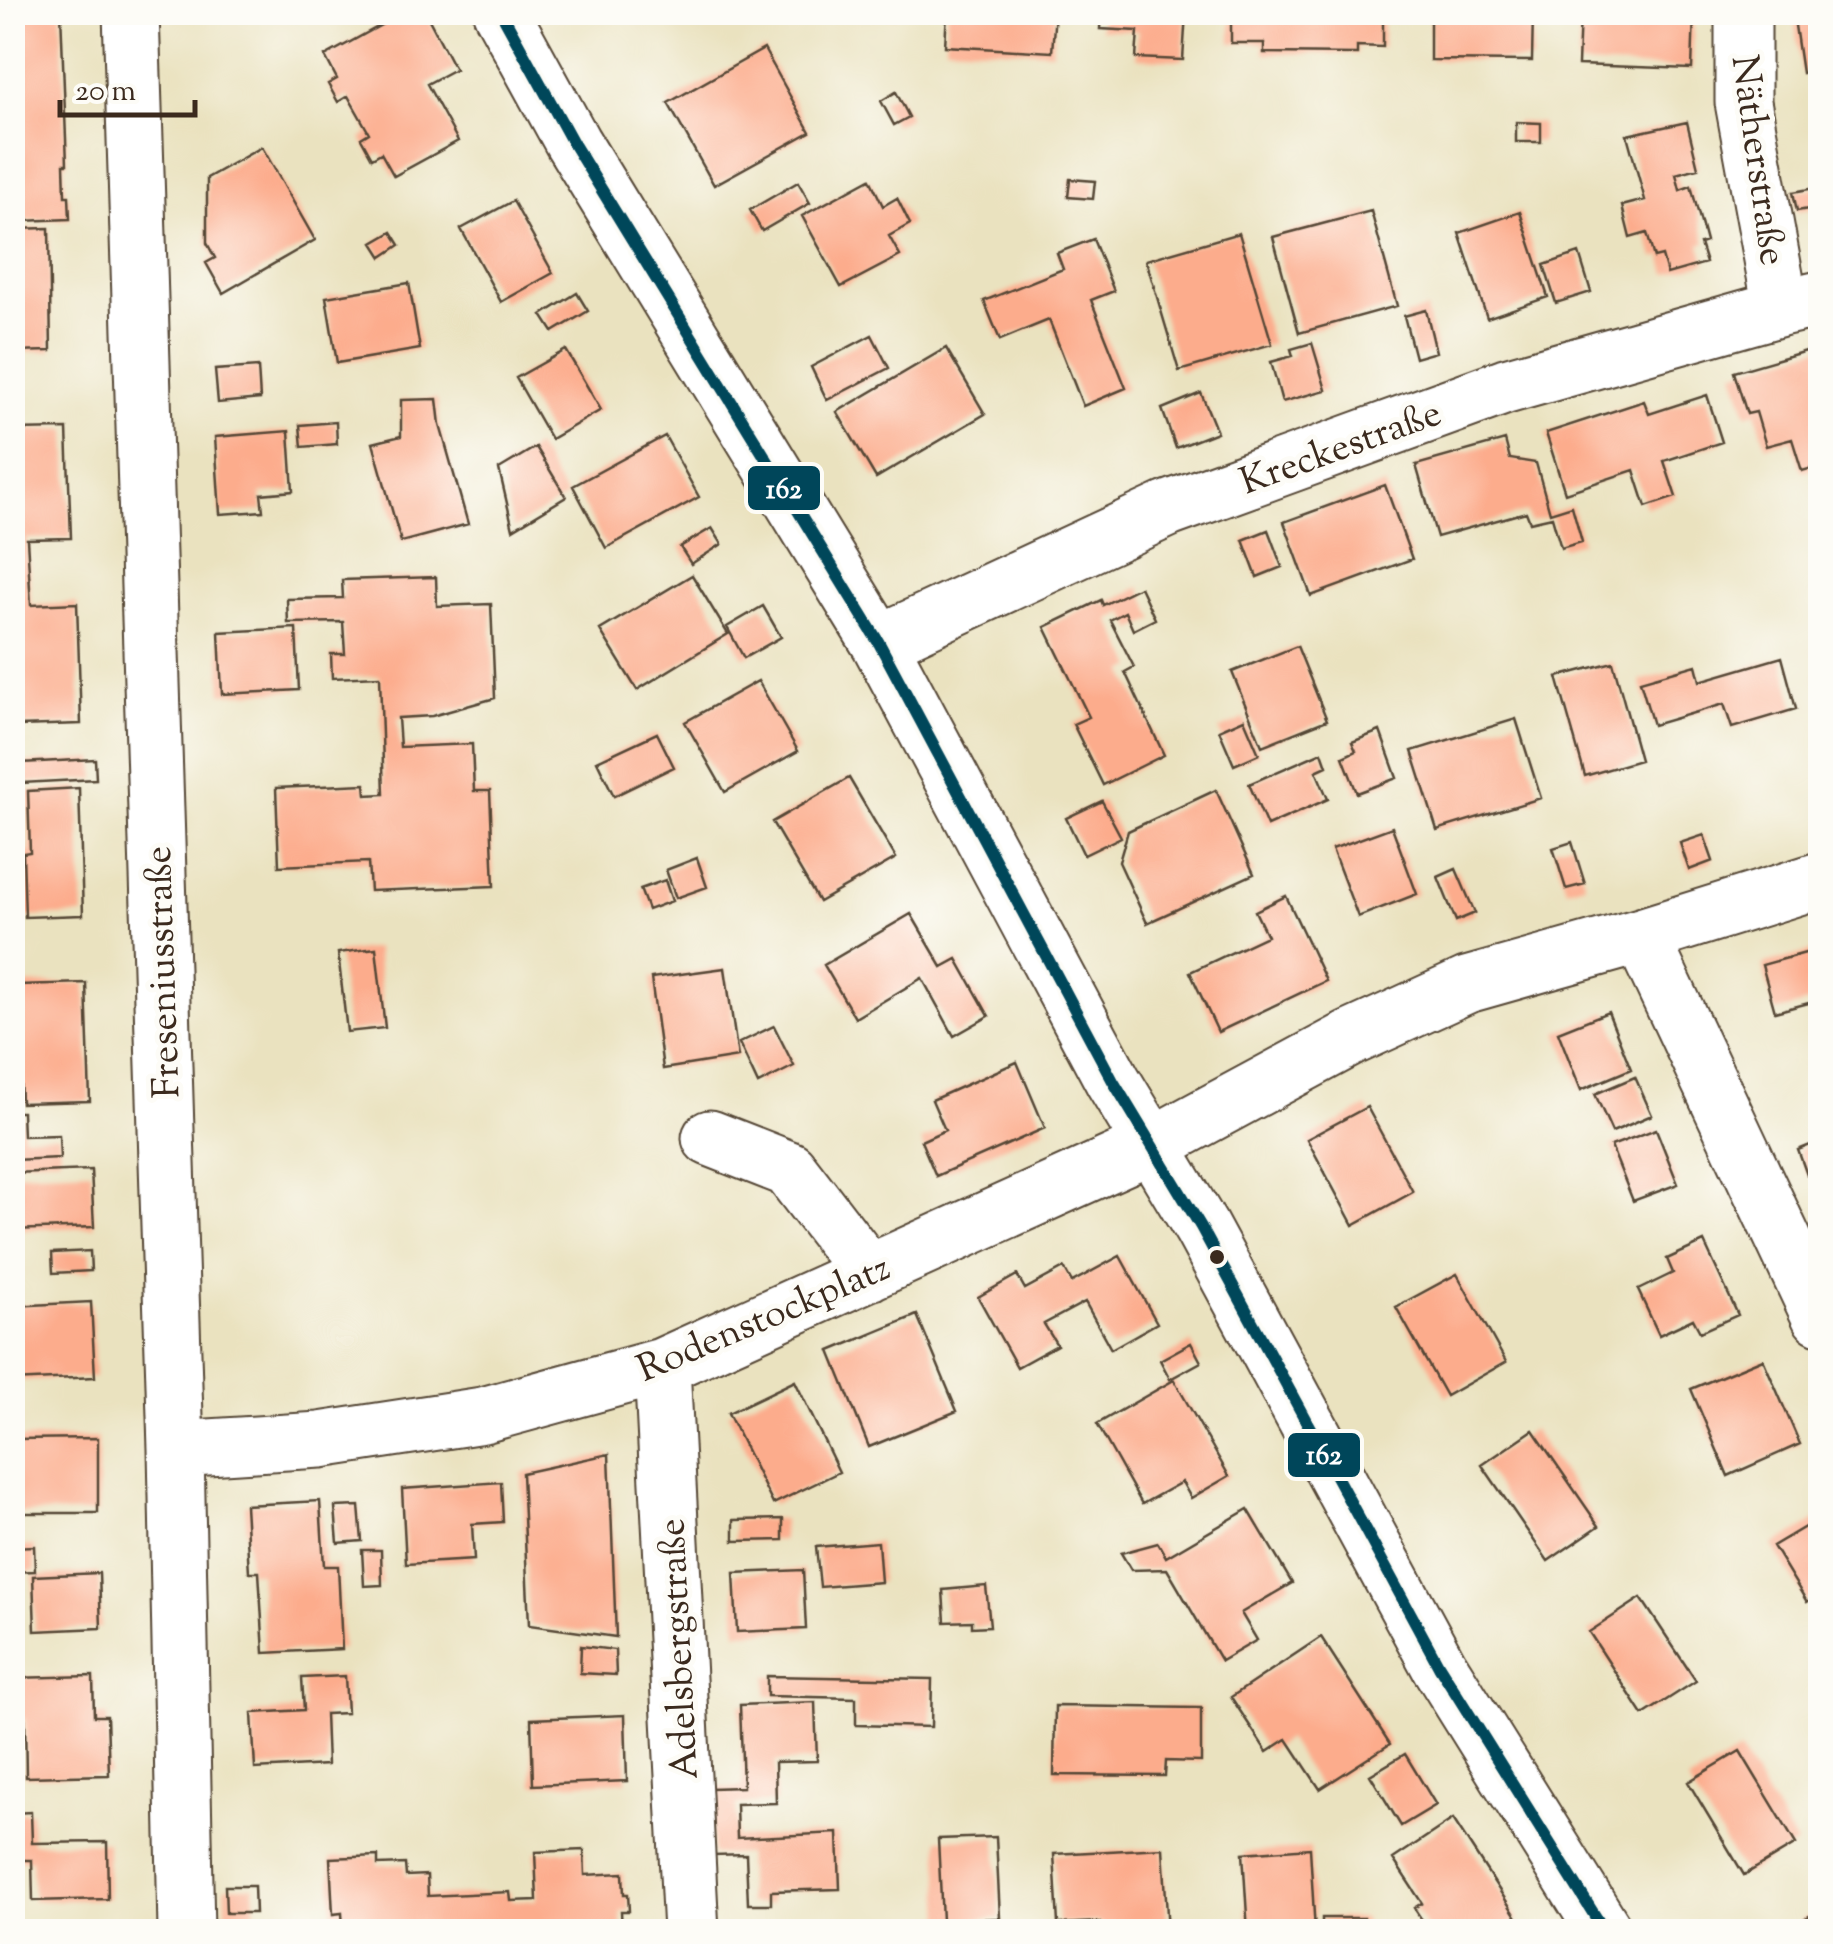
<svg xmlns="http://www.w3.org/2000/svg" width="1833" height="1944" viewBox="0 0 1833 1944" font-family="'Sorts Mill Goudy',serif">
	<style>
		.building { fill: #fcac8c }
		.lines { fill: none; stroke-linecap: round; stroke-linejoin: round }
		.minor-casing { stroke: #554636; stroke-width: 59 }
		.minor { stroke: #fff; stroke-width: 55 }
		.bus-1-casing { stroke: #fdfcf7; stroke-width: 20 }
		.bus-1 { stroke: #00465a; stroke-width: 12 }
		.bus-dot { fill: #3b2a1e; stroke: #fdfcf7; stroke-width: 4 }
		.labels { text-anchor: middle; stroke-width: 10; stroke-linejoin: round; paint-order: stroke }
		.street-label { font-size: 38px; fill: #3b2a1e; stroke: #fdfcf7 }
		.line-badge { stroke: #fdfcf7; stroke-width: 4 }
		.badge-label { font-size: 28px; text-anchor: middle; font-weight: bold; fill: #fff }
	</style>
	<rect width="100%" height="100%" fill="#fdfcf7"/>
	<filter id="ink" filterUnits="userSpaceOnUse"><feTurbulence type="fractalNoise" baseFrequency=".01" numOctaves="2"/><feDisplacementMap in="SourceGraphic" scale="20" xChannelSelector="R" yChannelSelector="G"/><feConvolveMatrix kernelMatrix="1 2 1 2 8 2 1 2 1" color-interpolation-filters="sRGB"/></filter>
	<filter id="wash" filterUnits="userSpaceOnUse"><feTurbulence type="fractalNoise" baseFrequency=".0048" numOctaves="4" result="noise"/><feDisplacementMap in="SourceGraphic" scale="40" xChannelSelector="R" yChannelSelector="G"/><feGaussianBlur stdDeviation="2.25" result="paint"/><feColorMatrix in="noise" values="0 0 0 0 0 0 0 0 0 0 0 0 0 0 0 0 0 1.4 0 .05"/><feComposite in="paint" operator="in"/></filter>
	<g filter="url(#wash)">
		<rect width="100%" height="100%" fill="#eae2bf"/>
		<g id="blocks">
			<path class="building" d="M12,12H61L67,164H64L65,196H69L70,219L22,221L20,166H12Z
				M405,12H425L455,69L427,84L458,141L394,176L381,153L372,158L361,138L369,133L348,96L338,102L328,84L337,79L325,56Z
				M869,12H897V17L869,15Z
				M947,12H1055L1052,52L945,46Z
				M1101,12H1186L1183,60L1136,58L1138,31L1100,29Z
				M1231,12H1383V47L1357,46V54L1264,53V43H1231Z
				M1430,12H1533L1532,61L1430,60Z
				M1580,12H1694L1692,69L1578,65Z
				M1793,12H1820V70L1802,73Z
				M764,49L810,132L714,185L668,103Z
				M896,92L909,117L894,125L881,101Z
				M1516,122L1541,123V142H1516Z
				M1687,122L1698,168L1676,174L1680,190L1691,186L1706,242L1700,244L1706,263L1667,274L1662,256L1654,258L1647,233L1630,238L1622,206L1645,200L1627,135Z
				M262,147L315,240L223,293L206,263L215,258L207,243V178Z
				M870,179L883,206L897,198L910,224L889,236L900,256L841,287L802,216Z
				M1070,179L1095,181L1093,199L1068,197Z
				M798,182L810,203L762,231L750,210Z
				M1820,187V207L1797,211L1793,192Z
				M513,201L553,273L501,302L461,229Z
				M1371,211L1397,306L1299,333L1273,237Z
				M1520,212L1548,297L1487,318L1459,233Z
				M49,228L51,351L12,352V229Z
				M392,232L400,245L382,257L373,243Z
				M1239,233L1272,344L1179,371L1146,260Z
				M1093,239L1114,291L1091,300L1126,388L1083,406L1049,320L1000,340L984,301L1063,269L1057,253Z
				M1579,253L1591,292L1556,303L1544,265Z
				M409,283L420,349L337,363L326,297Z
				M577,293L588,311L553,332L542,315Z
				M1426,310L1436,352L1415,358L1404,316Z
				M872,335L889,368L827,400L811,367Z
				M1312,343L1326,390L1282,402L1271,362L1293,356L1291,349Z
				M1820,347V466L1802,471L1792,439L1766,446L1756,412L1747,414L1734,372Z
				M946,348L985,414L876,478L837,412Z
				M566,350L601,410L551,439L516,378Z
				M12,363H16L17,410L12,411Z
				M258,367L260,399L218,403L215,370Z
				M1201,393L1217,432L1176,448L1162,409Z
				M1707,395L1722,442L1664,461L1676,497L1646,507L1634,470L1565,493L1546,433L1644,401L1649,414Z
				M437,399L440,425L468,524L401,542L373,443L401,436V400Z
				M336,422L337,444L302,447L300,425Z
				M67,429L71,538L27,539L31,605L77,603L81,724L18,726L12,605V430Z
				M289,431L293,491L261,494L263,511L220,514L215,437Z
				M665,436L699,497L606,548L573,486Z
				M1505,440L1510,459L1536,463L1550,513L1572,506L1582,542L1561,548L1552,517L1530,522L1526,512L1437,537L1416,465Z
				M536,447L566,497L513,529L499,469Z
				M1385,485L1412,559L1311,596L1284,522Z
				M712,528L722,544L691,564L680,547Z
				M1268,530L1282,567L1257,577L1243,540Z
				M692,575L728,634L637,690L600,630Z
				M436,577L437,606L491,604L495,698L432,716L398,718L400,747L472,744L474,791H490L494,886L370,891L368,862L279,866L276,788L365,784L366,795L384,794L380,676L332,678L331,654H345L343,622L288,623L287,599L343,598L342,580Z
				M1140,587L1155,619L1133,630L1125,612L1110,620L1134,667L1125,672L1164,755L1103,785L1073,724L1089,717L1045,627L1101,600L1103,605Z
				M763,606L781,637L744,658L727,627Z
				M296,628L299,690L222,694L219,632Z
				M1297,646L1327,720L1262,746L1232,672Z
				M1782,657L1796,709L1732,728L1724,704L1653,725L1640,681L1696,665L1700,681Z
				M1613,662L1640,760L1585,776L1557,677Z
				M758,681L798,751L725,792L685,722Z
				M1244,719L1259,754L1234,765L1219,730Z
				M1516,719L1541,798L1437,830L1412,751Z
				M1380,731L1397,778L1357,793L1343,757L1356,751L1352,742Z
				M657,733L674,767L614,796L597,761Z
				M12,736H19L20,760L12,761Z
				M1322,752L1327,766L1316,771L1328,799L1267,826L1249,784Z
				M95,759L96,779L22,783L21,763Z
				M849,778L896,858L819,902L772,822Z
				M79,788L83,915L25,917L23,853L30,852L28,791Z
				M1216,790L1254,874L1147,923L1119,862L1128,831Z
				M1102,801L1121,837L1084,855L1066,818Z
				M1392,827L1417,894L1358,917L1332,849Z
				M1704,835L1713,861L1689,870L1680,843Z
				M1572,842L1585,884L1566,889L1553,848Z
				M697,858L707,887L676,898L666,870Z
				M1456,869L1475,913L1456,921L1438,877Z
				M665,880L672,901L648,910L640,889Z
				M1286,896L1326,981L1218,1032L1190,972L1267,936L1255,911Z
				M911,914L942,967L957,959L989,1016L954,1036L922,978L855,1018L824,965Z
				M19,924L20,949L17,950L18,969H12V925Z
				M376,948L385,1028L347,1032L338,953Z
				M1820,949V1000L1775,1012L1762,965Z
				M725,968L738,1057L663,1069L651,978Z
				M86,983L90,1101L21,1103L17,985Z
				M1608,1012L1631,1069L1581,1090L1558,1032Z
				M774,1026L794,1066L758,1084L739,1043Z
				M1017,1062L1045,1128L936,1176L921,1141L945,1130L932,1100Z
				M1635,1077L1652,1115L1612,1132L1595,1094Z
				M1367,1107L1413,1192L1353,1225L1307,1139Z
				M12,1112H22L23,1136L59,1135L60,1158L12,1160Z
				M1656,1129L1678,1184L1633,1201L1611,1146Z
				M1820,1141V1170L1807,1175L1798,1150Z
				M91,1170L94,1227L12,1230V1173Z
				M1704,1242L1738,1315L1700,1332L1693,1319L1659,1335L1638,1290L1673,1273L1667,1259Z
				M90,1251L91,1271L53,1273L52,1253Z
				M1120,1256L1157,1323L1111,1349L1085,1302L1044,1324L1057,1345L1017,1367L978,1297L1017,1275L1025,1289L1064,1268L1072,1282Z
				M1457,1274L1506,1362L1446,1396L1396,1307Z
				M91,1302L95,1377L12,1381V1306Z
				M917,1315L957,1411L869,1447L830,1351Z
				M1191,1343L1201,1362L1170,1379L1160,1360Z
				M1763,1359L1800,1444L1728,1476L1691,1389Z
				M1174,1380L1229,1476L1191,1498L1182,1482L1142,1504L1097,1424Z
				M795,1381L839,1472L773,1504L728,1413Z
				M1533,1430L1599,1526L1548,1561L1482,1465Z
				M98,1438V1513H12V1439Z
				M609,1454L616,1637L529,1625L522,1473Z
				M501,1482L503,1522L472,1524L474,1560L406,1564L402,1489Z
				M320,1501L324,1566H338L342,1649L264,1653L259,1572H249L245,1505Z
				M359,1506L362,1541L338,1543L335,1507Z
				M1248,1509L1292,1583L1241,1613L1257,1640L1221,1661L1167,1569L1131,1570L1121,1553L1158,1543L1166,1557Z
				M1820,1518V1594L1807,1602L1773,1546Z
				M783,1519V1540L734,1541V1520Z
				M878,1542L881,1582L820,1587L816,1547Z
				M34,1546L35,1571L12,1572V1547Z
				M362,1550H381L382,1585L364,1586Z
				M803,1570L806,1629L737,1632L734,1573Z
				M99,1573L101,1628L35,1631L33,1576Z
				M986,1586L990,1626L972,1627V1621L945,1622L943,1590Z
				M1641,1598L1696,1681L1643,1715L1589,1632Z
				M1321,1637L1390,1744L1320,1789L1287,1739L1267,1752L1231,1697Z
				M581,1646L615,1650L616,1675L580,1673Z
				M93,1676L94,1716H107L109,1775L26,1777L25,1719H12V1678Z
				M345,1676L347,1713L325,1714L327,1765L255,1769L252,1713L304,1710L302,1678Z
				M767,1676L932,1679L931,1727L856,1725V1698L767,1696Z
				M815,1702L817,1761L775,1762L776,1803L736,1804L737,1838L838,1833L840,1889L771,1891V1904H748L746,1854L713,1855L710,1788L743,1787L740,1705Z
				M1055,1706L1201,1708V1762L1166,1761L1165,1776L1054,1775Z
				M625,1715L627,1781L533,1785L531,1719Z
				M1740,1751L1796,1844L1744,1875L1688,1782Z
				M1405,1754L1436,1805L1401,1826L1370,1775Z
				M31,1812L32,1843L107,1842L108,1899L33,1901L32,1860H12V1813Z
				M1453,1819L1518,1919L1498,1932H1430L1414,1908L1422,1903L1393,1859Z
				M996,1837L1000,1918L942,1921L938,1839Z
				M1163,1848L1168,1932H1110L1099,1922L1058,1924L1054,1854Z
				M1310,1848L1315,1932H1248L1243,1853Z
				M584,1850L585,1875L623,1873L624,1894H628L629,1911H621L622,1932H350V1926L343,1927L342,1913L333,1914L330,1858L378,1856V1865L405,1864L406,1876L427,1875L428,1896L510,1892L511,1901L537,1900L535,1852Z
				M225,1886H254L255,1913H226Z
				M1820,1910V1932H1808L1802,1920Z
				M1322,1918H1364V1932H1322Z"/>
		</g>
	</g>
	<g filter="url(#ink)">
		<use href="#blocks" fill-opacity="0" stroke="#554636" stroke-width="2.5"/>
		<g class="lines">
			<defs>
				<path id="minor" d="M131,12L176,1449L186,1932
					M501,12L573,143L879,643L1113,1081L1201,1227L1439,1666L1605,1932
					M1743,12V102L1781,308
					M879,643L1168,509L1506,386L1781,308L1820,299
					M1641,936L1820,1317
					M710,1138L789,1169L869,1273
					M662,1366L691,1932
					M176,1449L320,1440L483,1415L662,1366L1152,1145L1351,1038L1467,985L1641,936L1820,880"/>
			</defs>
			<use href="#minor" class="minor-casing"/>
			<use href="#minor" class="minor"/>
			<defs>
				<path id="bus-1" d="M501,12L573,143L879,643L1113,1081L1201,1227L1439,1666L1605,1932"/>
			</defs>
			<use href="#bus-1" class="bus-1-casing"/>
			<use href="#bus-1" class="bus-1"/>
		</g>
	</g>
	<circle class="bus-dot" cx="1217" cy="1257" r="9"/>
	<g class="labels">
		<g class="street-label">
			<text transform="translate(1760 160) rotate(82)" y="13">Nätherstraße</text>
			<text transform="translate(1340 446) rotate(-20)" y="13">Kreckestraße</text>
			<text transform="translate(161 972) rotate(-92)" y="13">Freseniusstraße</text>
			<text transform="translate(763 1317) rotate(-23)" y="13">Rodenstockplatz</text>
			<text transform="translate(677 1649) rotate(-93)" y="13">Adelsbergstraße</text>
		</g>
	</g>
	<g class="line-badge">
		<rect x="746" y="464" width="76" height="48" rx="10" fill="#00465a"/>
		<rect x="1286" y="1431" width="76" height="48" rx="10" fill="#00465a"/>
	</g>
	<g class="badge-label">
		<text x="784" y="498">162</text>
		<text x="1324" y="1464">162</text>
	</g>
	<rect width="1833" height="1944" fill="none" stroke="#fdfcf7" stroke-width="50"/>
	<path d="M60 100v15h135v-15" fill="none" stroke="#3b2a1e" stroke-width="5"/>
	<text x="75" y="100" font-size="30" fill="#3b2a1e" stroke="#fdfcf7" stroke-width="8" paint-order="stroke">20 m</text>
</svg>
